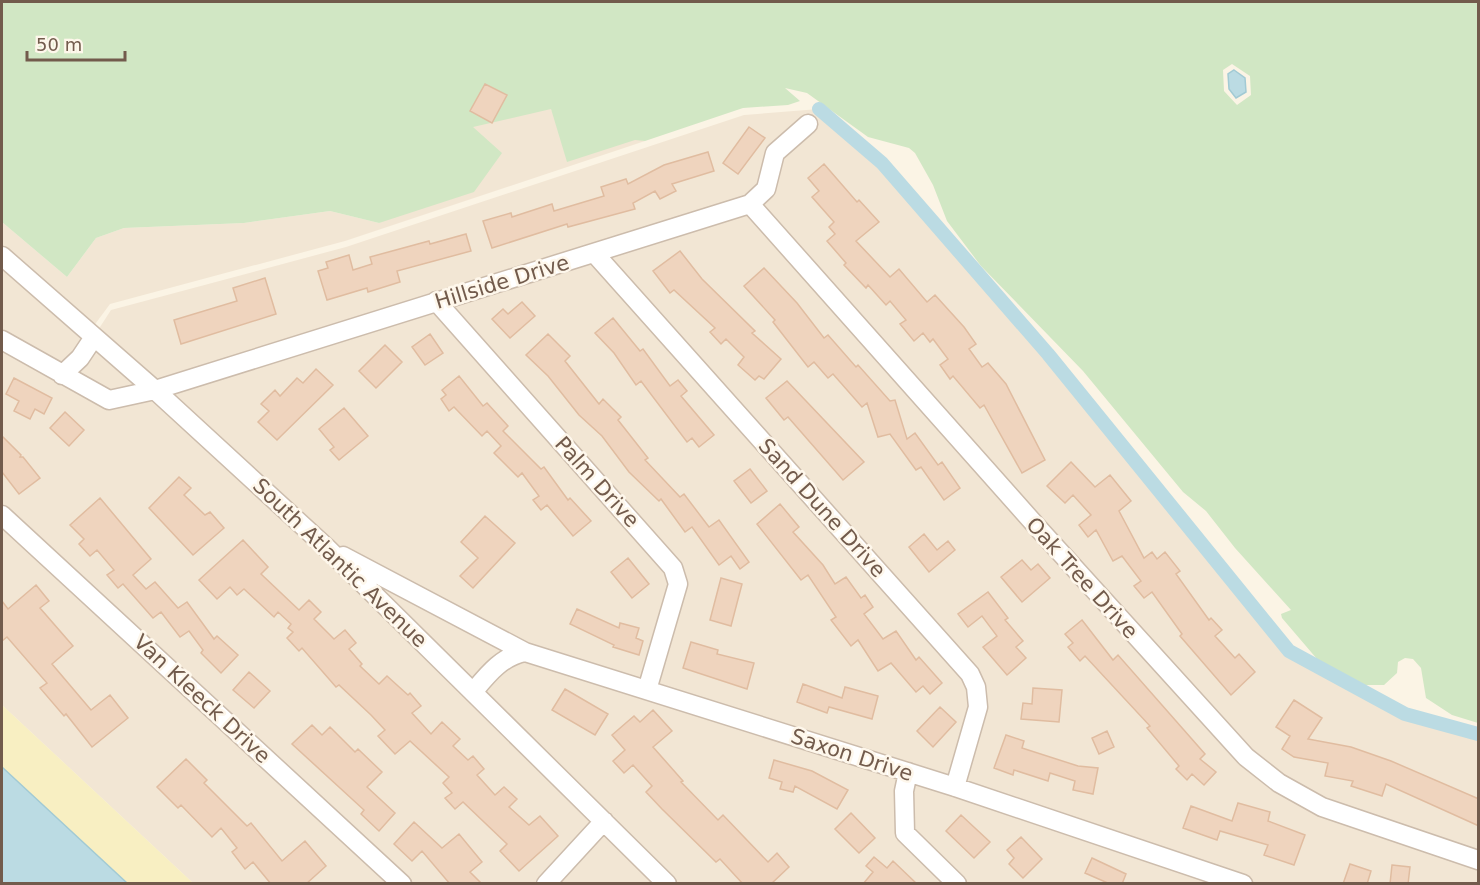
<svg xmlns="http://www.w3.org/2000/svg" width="1480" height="885" viewBox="0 0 1480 885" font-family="'DejaVu Sans',sans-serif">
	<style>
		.residential { fill: #f2e6d4 }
		.green { fill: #d1e7c4; fill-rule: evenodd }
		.sand { fill: #f8efc2 }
		.water { fill: #bbdbe3; stroke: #a2cad4; stroke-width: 1.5 }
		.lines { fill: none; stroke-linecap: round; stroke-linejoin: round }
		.canal { stroke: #bbdbe3; stroke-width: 14 }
		.building { fill: #efd4be; stroke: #e0bca0; stroke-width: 1.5 }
		.minor-casing { stroke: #ccbcac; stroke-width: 21 }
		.minor { stroke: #fff; stroke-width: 18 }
		.labels { text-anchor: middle; stroke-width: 5; stroke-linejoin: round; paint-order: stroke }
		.street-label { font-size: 21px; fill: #725b4c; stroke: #fef7eb }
	</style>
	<rect width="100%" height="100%" fill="#fbf4e5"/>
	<path class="residential" d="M544,91L555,119L645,141L345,241L110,304L93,327L2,247V222L67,277L96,238L124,228L244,223L330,211L379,223L470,125Z
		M819,109L882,163L1048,354L1289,651L1405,714L1478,734V883H193L2,705V349L62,375L80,358L111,310L346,247L744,115Z
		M2,265L85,338L61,367L2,338Z"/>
	<path class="green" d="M2,2H1478V723L1452,715L1426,698L1421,668L1413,659L1405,658L1398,662L1397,673L1384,685H1365L1317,659L1282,618L1281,614L1291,610L1235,548L1206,511L1183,492L1083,371L981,266L947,221L933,185L915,153L909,148L868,137L807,93L785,88L800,101L788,105L743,108L645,141L635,140L567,162L551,109L473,127L502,153L474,192L379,223L330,211L244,223L124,228L96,238L67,277L2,222ZM1232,64L1250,76L1251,95L1237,105L1224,91L1223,70Z"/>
	<path class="sand" d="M2,705L193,883H2Z"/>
	<path class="water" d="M1234,70L1245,78L1246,92L1236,98L1229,89L1228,74Z
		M2,767L127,883H2Z"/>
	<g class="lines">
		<path class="canal" d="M819,109L882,163L1048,354L1289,651L1405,714L1478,734"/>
	</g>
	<path class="building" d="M485,84L507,95L492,123L470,111Z
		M749,127L765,138L738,174L723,163Z
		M708,152L714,171L672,184L676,191L660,199L655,191L633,203L635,209L568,227L567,224L492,248L483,221L511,213L512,217L552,204L554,211L604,196L601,187L626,179L628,184L664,165Z
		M824,164L857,202L859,200L879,222L856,241L890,277L899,269L927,302L935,295L964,327L976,344L969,349L982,367L988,363L1006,384L1045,460L1022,473L984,405L980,408L953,376L950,379L940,365L948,359L933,339L930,342L923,333L914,341L900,324L906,320L890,301L886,305L868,285L866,288L844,265L846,263L827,241L835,234L829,227L834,222L812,197L819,191L808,178Z
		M466,234L471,251L397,271L400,282L368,292L367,288L327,300L318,271L328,268L326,262L349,255L353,270L372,264L370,257L429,241L430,244Z
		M680,251L702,279L755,331L752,333L781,359L764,379L759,376L755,380L738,365L744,357L726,339L721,344L710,332L715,328L674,290L670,293L653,271Z
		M764,268L797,303L824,338L828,335L856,367L858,365L890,401L895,400L907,439L915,433L938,465L942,462L960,488L944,500L921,467L916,470L890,434L878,437L867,403L862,407L833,374L828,378L814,362L808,367L773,322L775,320L744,286Z
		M265,278L276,314L181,344L174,320L237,301L233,288Z
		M522,302L535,316L510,338L492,319L503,309L508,314Z
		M613,318L640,351L643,349L670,386L678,380L687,391L681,396L714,435L699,447L692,438L687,442L641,381L636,385L614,353L595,333Z
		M430,334L443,353L425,365L412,347Z
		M548,334L570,356L565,361L599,404L603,399L621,417L618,420L648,458L645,460L680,497L684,494L709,527L719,520L749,562L740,569L731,556L719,565L692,527L685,532L661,499L659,501L629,472L602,436L579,415L548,376L526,355Z
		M385,345L402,362L376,388L359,371Z
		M316,369L333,385L277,440L258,422L269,411L261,404L275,390L280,396L297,378L303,383Z
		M459,376L483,406L487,403L508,426L503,431L541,469L544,467L568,500L570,498L591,521L573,536L547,505L541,510L533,500L539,496L522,473L518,477L494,453L501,446L487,431L482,436L454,407L449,411L441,399L446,395L442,390Z
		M14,378L52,398L44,414L35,409L30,419L14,411L19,401L6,394Z
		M787,381L864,462L843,480L788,417L784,420L766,398Z
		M344,408L368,436L339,460L330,450L334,447L319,429Z
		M65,412L84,430L69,446L50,428Z
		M2,436L21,455L20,457H23L40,478L19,494L2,472Z
		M1071,462L1095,487L1110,475L1131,501L1119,511L1144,558L1152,552L1157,559L1165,552L1180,571L1176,574L1209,620L1211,618L1222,630L1215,636L1235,658L1239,654L1255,672L1231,695L1180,636L1182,634L1152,592L1144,598L1134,586L1141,581L1122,556L1113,561L1096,530L1088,537L1079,525L1091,515L1073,495L1065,503L1047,486Z
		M750,469L767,491L751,503L734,481Z
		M179,477L191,488L184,495L205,515L210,512L224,528L193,555L149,508Z
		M100,498L151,559L133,575L146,589L155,582L178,608L187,602L214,639L217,636L238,655L221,673L201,653L203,650L189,631L180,637L161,612L153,618L123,584L118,588L107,575L114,570L97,550L90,556L79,544L84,539L70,525Z
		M780,504L799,527L793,532L823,565L835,584L846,577L861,598L865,595L873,607L864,614L883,639L896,631L916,660L919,657L942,683L930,694L923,686L916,692L891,663L878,671L858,640L851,646L831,620L836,617L808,575L801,580L757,524Z
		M485,516L515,543L473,588L460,576L478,558L461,542Z
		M924,534L937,550L948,541L955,550L929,572L909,547Z
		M243,540L268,567L261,574L299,610L309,600L321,612L314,619L334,639L345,630L356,643L349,649L362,664L360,666L379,684L387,676L408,695L410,693L421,706L412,713L431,734L442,722L460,739L453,746L468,760L473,756L484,769L477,775L495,795L504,787L517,799L509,807L529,825L540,816L558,836L519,871L500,851L507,844L463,802L455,809L445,798L452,793L443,783L449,777L410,741L395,754L378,736L385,730L371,715L339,685L336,687L302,648L299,651L287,638L293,632L288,628L291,624L278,612L274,617L244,589L237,595L230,587L217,599L199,580Z
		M628,558L649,584L632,598L611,572Z
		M1022,560L1031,570L1038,564L1050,578L1022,602L1001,577Z
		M721,578L742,584L731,626L710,620Z
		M36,585L49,601L40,608L73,646L52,664L91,710L110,695L128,718L92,747L66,714L64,716L40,688L47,683L7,637L2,641V601L8,609Z
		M988,592L1008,618L1005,620L1023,641L1016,647L1026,658L1007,675L983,647L997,636L982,616L968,627L958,614Z
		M577,609L619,628L620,623L639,628L636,638L643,641L639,655L613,647L614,645L570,624Z
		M1082,620L1113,660L1118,655L1205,754L1200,759L1216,772L1204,785L1192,774L1187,780L1176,769L1179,766L1147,728L1150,726L1085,656L1080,661L1068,647L1073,643L1065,634Z
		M691,642L718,650L717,654L754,663L747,689L683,668Z
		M249,672L270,691L254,708L233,690Z
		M803,684L842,698L845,687L878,696L872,719L829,707L827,713L797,702Z
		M1033,688L1062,690L1059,722L1021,719L1023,703L1032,704Z
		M565,689L608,714L595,735L552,710Z
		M1294,700L1322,718L1308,739L1351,747L1391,761L1479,799V826L1386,784L1382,796L1351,786L1353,781L1325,776L1328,763L1294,757L1282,749L1290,736L1276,727Z
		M940,707L956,722L933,747L917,731Z
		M653,710L672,731L653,747L683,781L681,782L718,820L723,815L768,862L777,853L789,867L771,884H743L720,859L716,862L662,809L646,792L652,786L633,765L624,773L613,761L625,750L612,735L634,716L640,722Z
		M312,725L322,735L330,727L355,752L358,749L382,772L367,787L395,813L379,831L361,814L364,810L292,744Z
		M1107,731L1114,747L1099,754L1092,738Z
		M1006,735L1024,741L1022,748L1078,766L1098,768L1093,794L1073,790L1075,781L1050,773L1048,781L1014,770L1013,775L994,768Z
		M186,759L207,780L204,783L247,826L251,823L282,861L305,841L326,866L306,884H271L253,862L245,869L232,852L237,848L221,828L212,837L181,805L178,808L157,787Z
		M774,760L812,771L848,790L837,809L795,786L793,792L780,789L782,782L769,778Z
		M1238,803L1270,812L1268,821L1305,835L1294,865L1264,855L1268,845L1220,831L1217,840L1183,828L1191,806L1232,821Z
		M851,813L875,838L859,853L835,829Z
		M961,815L990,842L974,858L946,831Z
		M414,822L442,848L459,834L482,862L470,872L482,884H450L422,851L412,861L394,844Z
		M1021,837L1042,859L1023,878L1009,864L1014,858L1007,850Z
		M874,857L887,868L893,861L917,884H863L873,872L866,866Z
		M1092,858L1126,874L1122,884H1110L1085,873Z
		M1350,864L1371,871L1367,884H1343Z
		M1392,865L1410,867L1408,884H1390Z"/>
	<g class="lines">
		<defs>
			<path id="minor" d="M750,204L1039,529L1246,757L1279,783L1322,807L1478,860
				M595,254L970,674L976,687L978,707L955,787
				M2,256L155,390L327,548L667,884
				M436,301L673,568L678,584L647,690
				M2,340L109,400L155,390L750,204L766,189L775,153L808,124
				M62,375L80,358L94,337
				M2,515L402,884
				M343,556L525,652
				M473,692C488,674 501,657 525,652L955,787L1243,884
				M908,772L904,791L905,833L957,884
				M546,884L604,821"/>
		</defs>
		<use href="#minor" class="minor-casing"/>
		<use href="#minor" class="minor"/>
	</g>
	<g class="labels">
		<g class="street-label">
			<text transform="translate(502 282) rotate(-17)" y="7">Hillside Drive</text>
			<text transform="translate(597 482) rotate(48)" y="7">Palm Drive</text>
			<text transform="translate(822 508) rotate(48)" y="7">Sand Dune Drive</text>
			<text transform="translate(340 563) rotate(44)" y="7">South Atlantic Avenue</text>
			<text transform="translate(1082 578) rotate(48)" y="7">Oak Tree Drive</text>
			<text transform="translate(202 699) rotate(43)" y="7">Van Kleeck Drive</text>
			<text transform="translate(852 755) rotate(18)" y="7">Saxon Drive</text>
		</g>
	</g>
	<rect width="1480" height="885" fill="none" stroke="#725b4c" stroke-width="6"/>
	<path d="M27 51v9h98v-9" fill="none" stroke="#725b4c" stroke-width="3"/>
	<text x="36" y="51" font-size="18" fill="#725b4c" stroke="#fef7eb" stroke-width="4.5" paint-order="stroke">50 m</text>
</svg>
